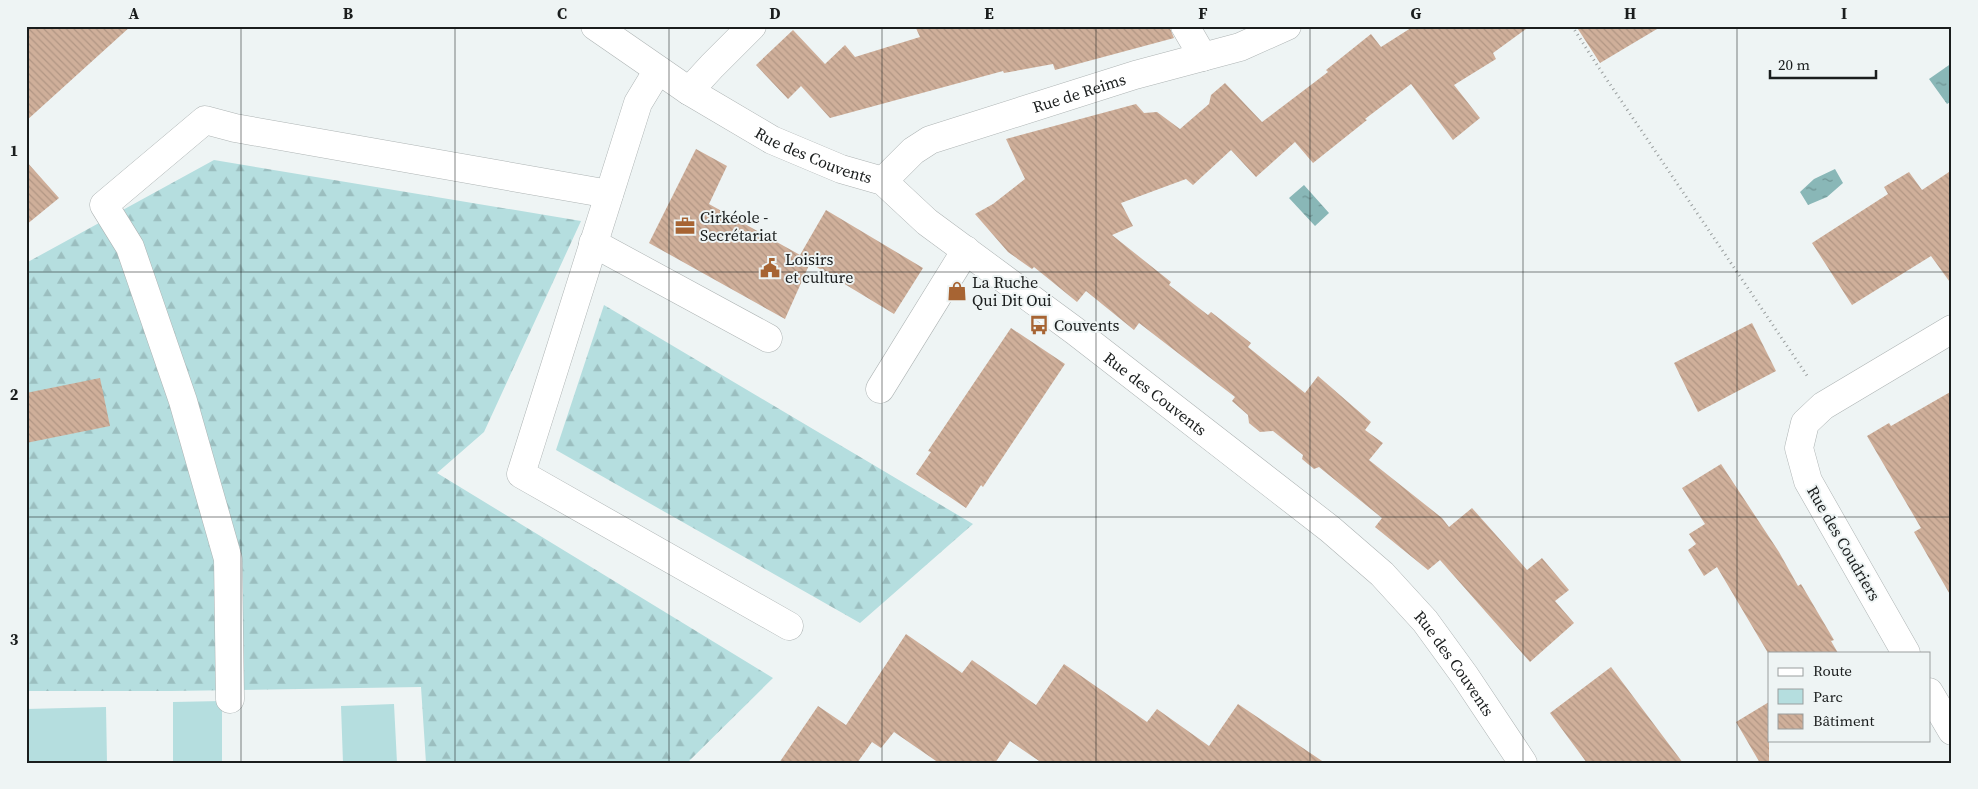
<svg xmlns="http://www.w3.org/2000/svg" width="1978" height="789" viewBox="0 0 1978 789" font-family="'Source Serif 4',serif">
	<style>
		.green { fill: #b5dedf }
		.forest { fill: url(#forest-firs) }
		.water { fill: url(#water-ripples) }
		.building { fill: url(#building-back-hatch) }
		.lines { fill: none; stroke-linecap: round; stroke-linejoin: round }
		.minor-casing { stroke: #aeb4b4; stroke-width: 29 }
		.path { stroke: #999e9e; stroke-width: 3; stroke-dasharray: 1 4; stroke-linecap: butt }
		.minor { stroke: #fff; stroke-width: 28 }
		.grid { fill: none; stroke: #1a1d1d; stroke-width: 1; stroke-opacity: 0.55 }
		.labels { text-anchor: middle; stroke-width: 4; stroke-linejoin: round; paint-order: stroke }
		.street-label { font-size: 16px; fill: #1a1d1d; stroke: #eef4f4 }
		.poi-label { font-size: 16px; fill: #1a1d1d; stroke: #eef4f4; text-anchor: start }
		.neatline { fill: none; stroke: #1a1d1d; stroke-width: 2 }
		.grid-label { font-size: 16px; text-anchor: middle; font-weight: bold; fill: #1a1d1d }
	</style>
	<defs>
		<pattern id="forest-firs" width="22" height="20" patternUnits="userSpaceOnUse" patternTransform="scale(1.25)"><rect width="22" height="20" fill="#b5dedf"/><path d="M5 1l3.5 6h-7zM16 11l3.5 6h-7z" fill="#9bbebf"/></pattern>
		<pattern id="water-ripples" width="26" height="14" patternUnits="userSpaceOnUse" patternTransform="scale(1.25)"><rect width="26" height="14" fill="#89b7b7"/><path d="M2 4q2-2 4 0t4 0M15 11q2-2 4 0t4 0" fill="none" stroke="#6f9494"/></pattern>
		<pattern id="building-back-hatch" width="6" height="6" patternUnits="userSpaceOnUse" patternTransform="scale(1.25)"><rect width="6" height="6" fill="#cfaf9a"/><path d="M-1 5l2 2M0 0l6 6M5-1l2 2" fill="none" stroke="#b19684"/></pattern>
	</defs>
	<rect width="100%" height="100%" fill="#eef4f4"/>
	<path class="green" d="M222,701V763H173V702Z
		M394,704L397,763H343L341,706Z
		M106,707L107,763H26V709Z"/>
	<path class="forest" d="M214,160L581,221L484,432L437,473L773,678L687,763H426L421,687L171,691H26V263Z
		M604,305L973,524L860,623L556,450Z"/>
	<path class="water" d="M1952,63V101L1947,104L1929,79Z
		M1835,169L1843,183L1827,197L1808,205L1800,192L1814,179Z
		M1304,185L1329,213L1315,226L1289,198Z"/>
	<path class="building" d="M26,26H131L26,121Z
		M915,26H1169L1174,38L1055,70L1053,64L1004,73L1003,71L830,118L801,86L788,99L756,65L793,30L825,64L845,45L855,57L920,37Z
		M1414,26H1530L1493,53L1496,59L1454,85L1480,118L1453,140L1411,84L1365,119L1367,120L1313,163L1295,142L1256,177L1231,150L1193,185L1186,179L1121,203L1133,226L1112,235L1171,282L1169,285L1208,315L1211,312L1251,343L1248,347L1305,393L1318,376L1371,422L1365,430L1383,443L1369,460L1442,518L1449,527L1472,508L1527,570L1542,558L1569,590L1555,601L1574,623L1530,662L1440,560L1428,570L1375,527L1382,518L1319,467L1314,469L1302,459L1303,455L1273,431L1260,432L1249,423L1248,415L1232,401L1235,397L1139,323L1134,330L1086,291L1077,302L1034,267L1032,269L1008,252L975,214L993,204L1025,179L1006,139L1136,104L1144,113L1157,112L1180,129L1209,104L1211,95L1225,83L1262,122L1328,72L1326,70L1371,34L1381,47Z
		M1576,26H1662L1600,63Z
		M696,149L727,166L709,204L800,255L826,210L923,268L894,314L810,263L785,319L649,243Z
		M26,161L59,198L26,225Z
		M1952,170V285L1931,256L1852,305L1812,243L1888,194L1884,187L1909,172L1922,190Z
		M1752,323L1776,371L1698,412L1674,363Z
		M1011,328L1065,364L983,487L981,485L966,508L916,474L931,452L928,451Z
		M100,378L110,426L26,443V393Z
		M1952,391V598L1914,532L1921,528L1867,436L1889,423L1891,426Z
		M1721,464L1779,552L1798,586L1801,584L1834,640L1831,641L1838,653H1768L1717,567L1704,576L1688,550L1696,544L1689,534L1705,524L1682,488Z
		M906,634L962,673L972,660L1036,705L1064,664L1147,722L1157,709L1209,746L1238,704L1325,763H1042L1010,741L995,763H939L894,732L881,748L872,742L857,763H779L818,706L846,725Z
		M1611,667L1683,763H1587L1550,713Z
		M1769,702V763H1760L1736,722Z"/>
	<g class="lines">
		<defs>
			<g id="minor">
				<path id="s1" d="M595,26L689,91L772,140L841,169L883,181L927,222L1075,331L1330,529L1382,574L1425,621L1465,676L1523,763"/>
				<path d="M1185,26L1203,57"/>
				<path d="M658,70L638,103L521,474L789,626"/>
				<path d="M689,91L712,66L752,26"/>
				<path id="s2" d="M883,181L913,151L930,140L1135,75L1240,47L1287,26"/>
				<path d="M593,243L768,338"/>
				<path d="M880,389L966,250"/>
				<path d="M1906,653L1808,481L1799,448L1805,423L1823,406L1952,329"/>
				<path d="M1929,692L1952,731"/>
				<path d="M230,699L228,559L183,401L130,247L104,205L205,120L235,128L609,194"/>
			</g>
		</defs>
		<use href="#minor" class="minor-casing"/>
		<path class="path" d="M1572,26L1597,65L1808,377"/>
		<use href="#minor" class="minor"/>
	</g>
	<path class="grid" d="M241,26V763M455,26V763M669,26V763M882,26V763M1096,26V763M1310,26V763M1523,26V763M1737,26V763M26,272H1952M26,517H1952"/>
	<defs>
		<symbol id="office-bare" viewBox="-9 -9 18 18"><path d="M-6-3h4V-5.5h4V-3h4V5H-6ZM-1-4.5V-3h2v-1.5ZM-6 0V1H6V0Z" fill="#a76433" stroke="#eef4f4" stroke-width="2.5" paint-order="stroke"/></symbol>
		<symbol id="civic-bare" viewBox="-9 -9 18 18"><path d="M-.6-6.5H3V-4.5H.6V-3L4-1V1h2V6H-6V1h2V-1L-.6-3ZM-1.2 2.5V6h2.4V2.5Z" fill="#a76433" stroke="#eef4f4" stroke-width="2.5" paint-order="stroke"/></symbol>
		<symbol id="shop-bare" viewBox="-9 -9 18 18"><path d="M-5-2.5h2.3a2.7 3.5 0 0 1 5.4 0H5L5.5 6h-11ZM-1.5-2.5h3a1.5 2.3 0 0 0-3 0Z" fill="#a76433" stroke="#eef4f4" stroke-width="2.5" paint-order="stroke"/></symbol>
		<symbol id="bus-bare" viewBox="-9 -9 18 18"><path d="M-5-6H5V4H4V6H2V4H-2V6H-4V4H-5ZM-3.5-4V0h7V-4ZM-3.5 1.2v1.5H-2V1.2ZM2 1.2v1.5H3.5V1.2Z" fill="#a76433" stroke="#eef4f4" stroke-width="2.5" paint-order="stroke"/></symbol>
	</defs>
	<g fill-rule="evenodd">
		<use href="#office-bare" x="671" y="212" width="28" height="28"/>
		<use href="#civic-bare" x="756" y="254" width="28" height="28"/>
		<use href="#shop-bare" x="943" y="277" width="28" height="28"/>
		<use href="#bus-bare" x="1025" y="311" width="28" height="28"/>
	</g>
	<g class="labels">
		<g class="street-label">
			<text dy="6" stroke="none"><textPath href="#s2" startOffset="219">Rue de Reims</textPath></text>
			<text dy="6" stroke="none"><textPath href="#s1" startOffset="255">Rue des Couvents</textPath></text>
			<text dy="6" stroke="none"><textPath href="#s1" startOffset="675">Rue des Couvents</textPath></text>
			<text transform="translate(1844 543) rotate(60)" y="6">Rue des Coudriers</text>
			<text dy="6" stroke="none"><textPath href="#s1" startOffset="1080">Rue des Couvents</textPath></text>
		</g>
		<g class="poi-label">
			<text x="700" y="223">Cirkéole -<tspan x="700" dy="18">Secrétariat</tspan></text>
			<text x="785" y="265">Loisirs<tspan x="785" dy="18">et culture</tspan></text>
			<text x="972" y="288">La Ruche<tspan x="972" dy="18">Qui Dit Oui</tspan></text>
			<text x="1054" y="331">Couvents</text>
		</g>
	</g>
	<rect width="1978" height="789" fill="none" stroke="#eef4f4" stroke-width="55"/>
	<rect x="1768" y="652" width="162" height="90" fill="#eef4f4" stroke="#999e9e"/>
	<rect x="1778" y="668" width="25" height="8" fill="#ffffff" stroke="#999e9e"/>
	<text x="1813" y="676" font-size="15" fill="#1a1d1d">Route</text>
	<rect x="1778" y="689" width="25" height="15" fill="#b5dedf" stroke="#999e9e"/>
	<text x="1813" y="702" font-size="15" fill="#1a1d1d">Parc</text>
	<rect x="1778" y="714" width="25" height="15" fill="url(#building-back-hatch)" stroke="#999e9e"/>
	<text x="1813" y="726" font-size="15" fill="#1a1d1d">Bâtiment</text>
	<path d="M1770 70v8h106v-8" fill="none" stroke="#1a1d1d" stroke-width="2.5"/>
	<text x="1778" y="70" font-size="15" fill="#1a1d1d" stroke="#eef4f4" stroke-width="4" paint-order="stroke">20 m</text>
	<rect x="28" y="28" width="1922" height="734" class="neatline"/>
	<g class="grid-label">
		<text x="134" y="19">A</text>
		<text x="348" y="19">B</text>
		<text x="562" y="19">C</text>
		<text x="775" y="19">D</text>
		<text x="989" y="19">E</text>
		<text x="1203" y="19">F</text>
		<text x="1416" y="19">G</text>
		<text x="1630" y="19">H</text>
		<text x="1844" y="19">I</text>
		<text x="14" y="156">1</text>
		<text x="14" y="400">2</text>
		<text x="14" y="645">3</text>
	</g>
</svg>
